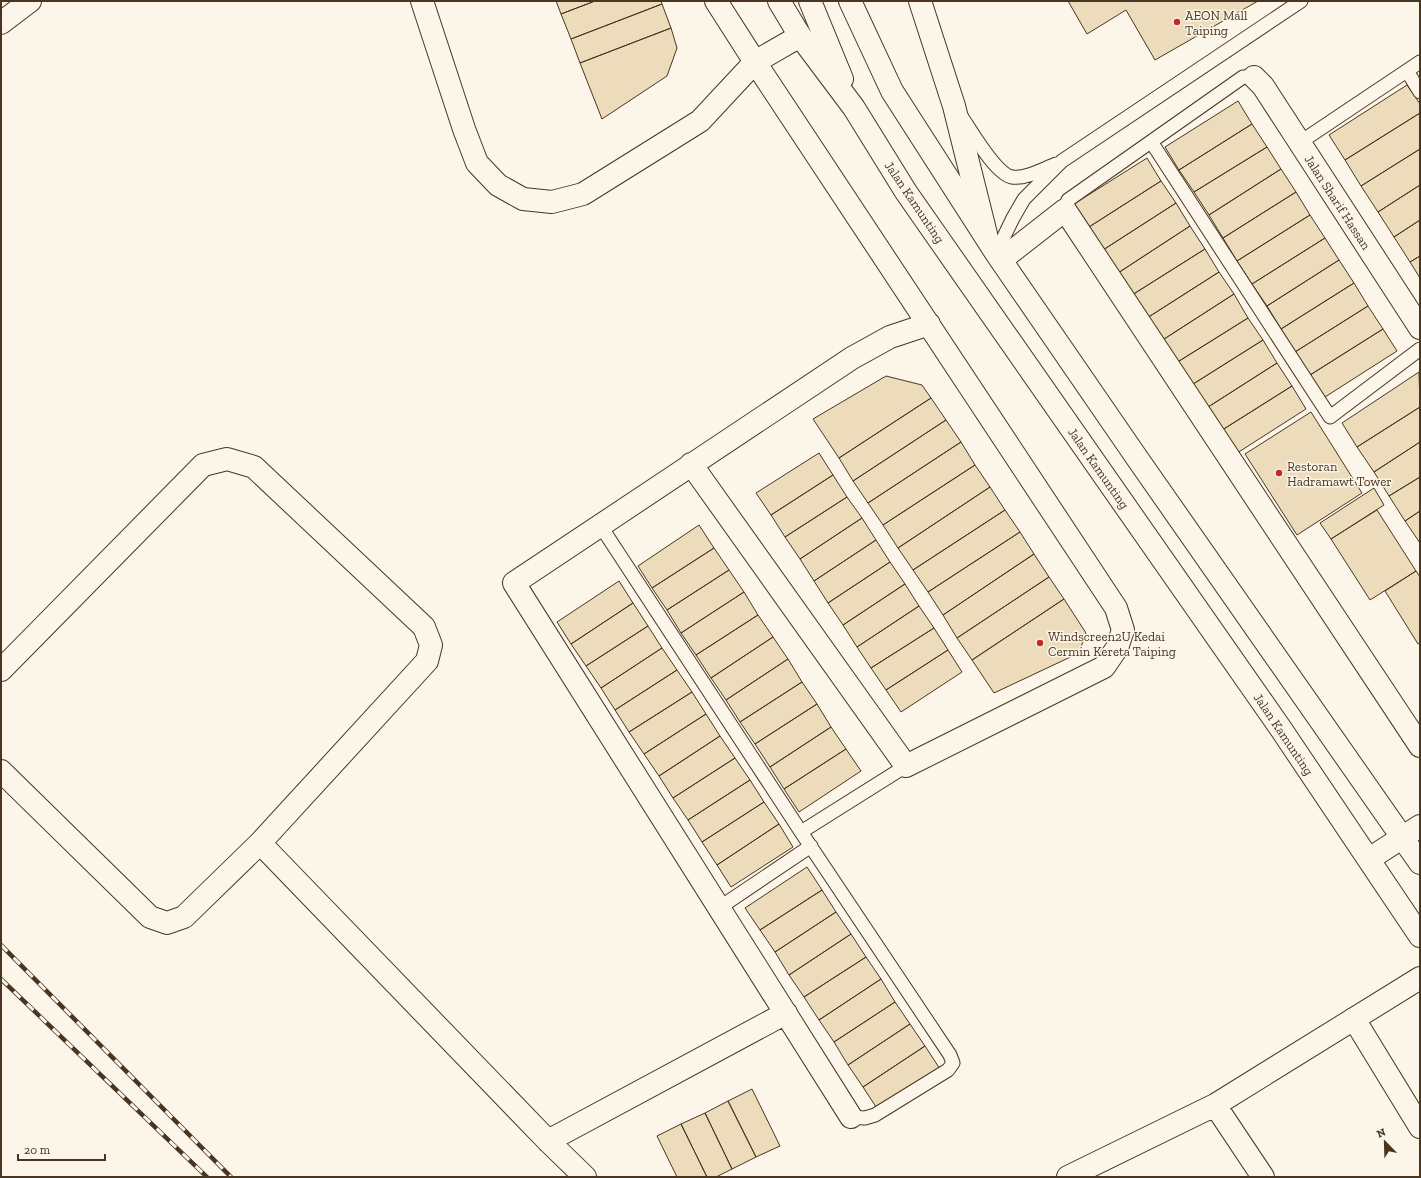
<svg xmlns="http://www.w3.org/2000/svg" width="1421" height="1178" viewBox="0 0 1421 1178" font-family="'Zilla Slab',serif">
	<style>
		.building { fill: #ecdcbc; stroke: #4a3520 }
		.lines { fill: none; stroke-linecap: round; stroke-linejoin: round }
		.lane-casing { stroke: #4a3520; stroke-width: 15 }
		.street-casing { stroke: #4a3520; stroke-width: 24 }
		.secondary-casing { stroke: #4a3520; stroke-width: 24 }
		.lane { stroke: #fbf6e9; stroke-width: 13 }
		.street { stroke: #fbf6e9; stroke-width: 22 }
		.secondary { stroke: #fbf6e9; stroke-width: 22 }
		.rail-casing { stroke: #4a3520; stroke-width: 4.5 }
		.rail { stroke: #fbf6e9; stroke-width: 3; stroke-dasharray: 9; stroke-linecap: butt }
		.poi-dot { fill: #c62828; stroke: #fbf6e9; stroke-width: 1.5 }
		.labels { text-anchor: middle; stroke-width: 3; stroke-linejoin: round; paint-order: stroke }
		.poi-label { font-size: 13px; fill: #4a3520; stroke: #fbf6e9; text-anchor: start }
		.street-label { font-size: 13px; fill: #4a3520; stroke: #fbf6e9 }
	</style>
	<rect width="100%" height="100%" fill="#fbf6e9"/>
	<path class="building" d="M556,1H595L561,14Z
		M595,1H661L662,4L571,39L561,14Z
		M1068,1H1258L1155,60L1126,10L1087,34Z
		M662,4L671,28L580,63L571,39Z
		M671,28L677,48L667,76L602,119L580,63Z
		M1407,85L1420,104V113L1345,160L1329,135Z
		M1238,101L1252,124L1179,170L1165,147Z
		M1420,113V149L1361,186L1345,160Z
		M1252,124L1267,147L1194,192L1179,170Z
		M1267,147L1281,169L1209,215L1194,192Z
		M1420,149V185L1378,212L1361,186Z
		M1147,158L1161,181L1089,227L1074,204Z
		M1281,169L1296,192L1223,238L1209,215Z
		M1161,181L1176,203L1103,250L1089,227Z
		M1420,185V220L1394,237L1378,212Z
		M1296,192L1310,215L1237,261L1223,238Z
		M1176,203L1190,226L1118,273L1103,250Z
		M1310,215L1325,238L1252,284L1237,261Z
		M1420,220V256L1410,262L1394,237Z
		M1190,226L1205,249L1132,295L1118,273Z
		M1325,238L1339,260L1267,306L1252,284Z
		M1205,249L1219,272L1147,318L1132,295Z
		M1420,256V278L1410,262Z
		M1339,260L1354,283L1281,329L1267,306Z
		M1219,272L1234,294L1161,341L1147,318Z
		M1354,283L1368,306L1295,352L1281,329Z
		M1234,294L1248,318L1176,363L1161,341Z
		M1368,306L1383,329L1310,375L1295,352Z
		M1248,318L1263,340L1190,386L1176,363Z
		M1383,329L1397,351L1325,397L1310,375Z
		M1263,340L1277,363L1205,409L1190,386Z
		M1277,363L1292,386L1219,432L1205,409Z
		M1419,372L1420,407L1357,447L1342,423Z
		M886,376L922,385L931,398L839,458L813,419Z
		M1292,386L1306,409L1234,455L1219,432Z
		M931,398L946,420L853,481L839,458Z
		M1420,407V442L1374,472L1357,447Z
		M1311,412L1362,493L1297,535L1245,454Z
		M946,420L961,442L868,503L853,481Z
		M961,442L975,465L883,525L868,503Z
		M1420,442V477L1389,496L1374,472Z
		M819,453L833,475L771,515L756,493Z
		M975,465L990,487L898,548L883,525Z
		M833,475L847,497L785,537L771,515Z
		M1420,477V511L1405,521L1389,496Z
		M990,487L1005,510L913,570L898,548Z
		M1374,488L1384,505L1331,539L1320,523Z
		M847,497L862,518L800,559L785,537Z
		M1005,510L1020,532L928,592L913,570Z
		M1377,510L1416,571L1370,600L1331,539Z
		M1420,511V543L1405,521Z
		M862,518L876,540L814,581L800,559Z
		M699,525L714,548L652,588L638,566Z
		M1020,532L1034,554L943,615L928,592Z
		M876,540L890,562L828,603L814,581Z
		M714,548L729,570L667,610L652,588Z
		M1034,554L1049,577L957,638L943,615Z
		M890,562L905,584L843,625L828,603Z
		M729,570L744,592L681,633L667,610Z
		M1416,571L1420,577V643L1418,644L1385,591Z
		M1049,577L1064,599L972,660L957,638Z
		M619,581L633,603L571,644L557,622Z
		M905,584L919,606L857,647L843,625Z
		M744,592L758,615L696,655L681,633Z
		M1064,599L1086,633L1079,653L994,693L972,660Z
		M633,603L648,626L586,666L571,644Z
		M919,606L934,628L871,668L857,647Z
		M758,615L773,637L711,678L696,655Z
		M648,626L662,648L601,688L586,666Z
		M934,628L948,650L886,690L871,668Z
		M773,637L788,659L726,700L711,678Z
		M662,648L677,670L615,710L601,688Z
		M948,650L962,672L901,712L886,690Z
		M788,659L802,682L740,722L726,700Z
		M677,670L692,692L629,732L615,710Z
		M802,682L817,704L755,744L740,722Z
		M692,692L706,714L644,754L629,732Z
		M817,704L831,727L770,767L755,744Z
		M706,714L720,736L659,776L644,754Z
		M831,727L846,749L784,789L770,767Z
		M720,736L735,758L673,798L659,776Z
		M846,749L861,771L799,812L784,789Z
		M735,758L750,780L688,820L673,798Z
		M750,780L764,802L702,842L688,820Z
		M764,802L779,824L717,865L702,842Z
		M779,824L793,847L731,887L717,865Z
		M807,867L822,890L760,930L745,908Z
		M822,890L836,912L775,952L760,930Z
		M836,912L851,934L789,975L775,952Z
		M851,934L866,957L804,997L789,975Z
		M866,957L881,979L819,1020L804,997Z
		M881,979L895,1002L834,1042L819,1020Z
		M895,1002L910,1024L848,1065L834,1042Z
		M910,1024L925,1046L863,1087L848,1065Z
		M925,1046L940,1069L878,1110L863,1087Z
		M752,1089L780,1146L756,1157L728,1101Z
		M728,1101L756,1157L732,1169L705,1113Z
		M705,1113L732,1169L716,1177H707L681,1124Z
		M681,1124L707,1177H677L657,1136Z"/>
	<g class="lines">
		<defs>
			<path id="lane" d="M1407,71L1420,92
				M961,116C971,130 995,174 1012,177C1026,179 1043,169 1056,164
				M1152,143L1330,417L1420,349
				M1299,143L1420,62
				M1065,210L1068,200L1243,77H1254
				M996,253L1013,218L1024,199L1062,161L1301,1
				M600,525L801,832L950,1055L953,1063L948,1070L875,1115L865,1118L851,1117
				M801,832L906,766
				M719,908L811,846"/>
			<path id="street" d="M422,1L464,129L477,163L498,185L523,199L552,202L583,194L700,121L755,62L1116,608L1123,630L1117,648L1104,667L906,766L691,464
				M716,1L755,62L800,36
				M920,1L954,106L986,234
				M1,23L30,1
				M1254,77L1263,86L1420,328
				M1001,260L1065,210L1420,746
				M1,670L203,465L227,459L254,467L424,627L431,645L427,661L260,843L184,917L167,923L150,917L1,771
				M260,843L548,1141L585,1177
				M1369,859L1420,826
				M1215,1105L1263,1177
				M851,1117L514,583L852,358L890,337L929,324
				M548,1141L786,1013
				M1068,1177L1215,1105L1420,978"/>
			<path id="secondary" d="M779,1L800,36L854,108L906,192L1281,729L1420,936
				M810,1L842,79
				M850,1L892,91L996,253L1137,458L1420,863
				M1354,1019L1420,1127"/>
		</defs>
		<use href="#lane" class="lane-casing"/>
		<use href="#street" class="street-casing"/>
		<use href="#secondary" class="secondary-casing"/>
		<use href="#lane" class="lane"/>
		<use href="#street" class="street"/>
		<use href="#secondary" class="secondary"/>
		<defs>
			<path id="rail" d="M1,945L231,1177
				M1,979L207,1177"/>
		</defs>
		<use href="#rail" class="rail-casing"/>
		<use href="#rail" class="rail"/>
	</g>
	<g class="poi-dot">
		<circle cx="1177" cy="22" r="4"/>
		<circle cx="1279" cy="473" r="4"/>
		<circle cx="1040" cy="643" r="4"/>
	</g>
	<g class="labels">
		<g class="poi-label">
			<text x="1185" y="20">AEON Mall<tspan x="1185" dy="15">Taiping</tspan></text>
			<text x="1287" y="471">Restoran<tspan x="1287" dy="15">Hadramawt Tower</tspan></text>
			<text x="1048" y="641">Windscreen2U Kedai<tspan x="1048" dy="15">Cermin Kereta Taiping</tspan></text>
		</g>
		<g class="street-label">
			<text transform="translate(915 202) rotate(56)" y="5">Jalan Kamunting</text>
			<text transform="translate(1338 202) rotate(57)" y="5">Jalan Sharif Hassan</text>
			<text transform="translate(1099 468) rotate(55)" y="5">Jalan Kamunting</text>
			<text transform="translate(1284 734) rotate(56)" y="5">Jalan Kamunting</text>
		</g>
	</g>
	<rect width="1421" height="1178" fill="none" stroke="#4a3520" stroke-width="4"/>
	<g transform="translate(1385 1142) rotate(337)" stroke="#fbf6e9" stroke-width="3" paint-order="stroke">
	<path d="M0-3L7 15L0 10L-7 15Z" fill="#4a3520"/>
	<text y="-6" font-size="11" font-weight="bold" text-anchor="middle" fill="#4a3520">N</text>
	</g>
	<path d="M18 1154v6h87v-6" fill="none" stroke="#4a3520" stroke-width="2"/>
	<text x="24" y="1154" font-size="12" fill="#4a3520" stroke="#fbf6e9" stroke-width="3" paint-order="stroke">20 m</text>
</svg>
